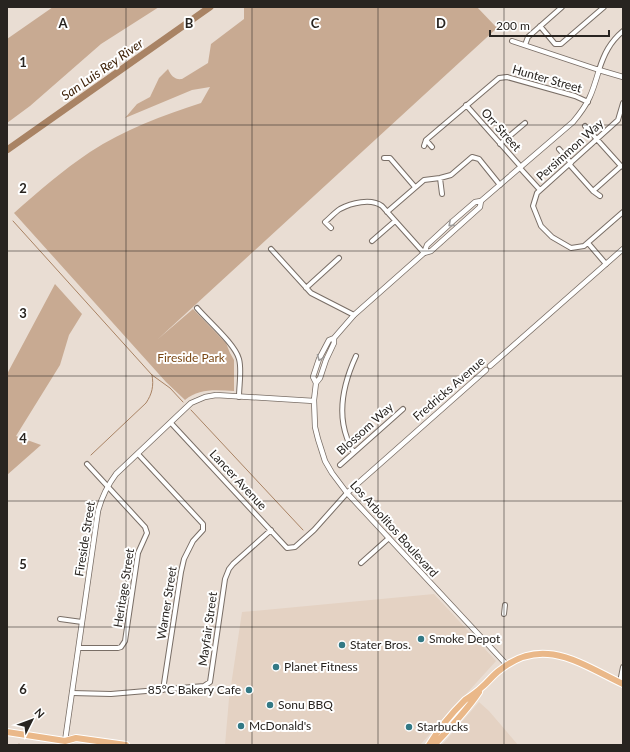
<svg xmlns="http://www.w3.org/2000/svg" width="630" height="752" viewBox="0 0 630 752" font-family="Lato,sans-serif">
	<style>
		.built { fill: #e4d2c3 }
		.green { fill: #c8aa92 }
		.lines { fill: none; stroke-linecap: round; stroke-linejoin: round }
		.stream { stroke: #a98364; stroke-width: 1 }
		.river { stroke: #a98364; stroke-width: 7 }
		.minor-casing { stroke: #796e66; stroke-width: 6 }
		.tertiary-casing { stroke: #796e66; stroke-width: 6 }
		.primary-casing { stroke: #fff; stroke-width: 8 }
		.minor { stroke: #fff; stroke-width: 4 }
		.tertiary { stroke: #fff; stroke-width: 4.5 }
		.primary { stroke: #eab889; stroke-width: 6 }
		.oneway { stroke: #9e9c9b }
		.grid { fill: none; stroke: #282420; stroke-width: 1; stroke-opacity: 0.55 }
		.poi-dot { fill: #337985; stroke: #fff; stroke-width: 1.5 }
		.labels { text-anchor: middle; stroke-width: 4; stroke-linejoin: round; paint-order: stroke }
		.street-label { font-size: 12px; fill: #282420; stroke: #fff }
		.park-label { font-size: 12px; fill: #7b4815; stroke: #fff }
		.poi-label { font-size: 12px; fill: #282420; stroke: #fff; text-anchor: start }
		.water-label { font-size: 13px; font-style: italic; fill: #40240b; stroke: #fff }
		.grid-label { font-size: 13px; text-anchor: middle; font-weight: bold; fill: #282420; stroke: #fff; stroke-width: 4; stroke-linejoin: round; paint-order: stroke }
	</style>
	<rect width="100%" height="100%" fill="#e9ddd3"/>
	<path class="built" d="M434,594L496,661L420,745H225L229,699L242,612Z
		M479,702L489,711L518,745H442Z"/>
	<path class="green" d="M53,7H159L101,44L30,106L7,123V39Z
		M244,7H477L497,28L158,339L193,309L226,343L230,353L234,360V391C216,390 199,388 185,400L166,382L14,213C39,191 63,170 90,152C124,130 163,115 201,103L210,87L192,90L125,118L137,104L150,97L159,78L168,69C171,76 175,80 182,79L208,63L211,44L244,19Z
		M55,284L82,314L69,335L60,365L16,436L41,445L7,475V374Z"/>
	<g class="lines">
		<path class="stream" d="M13,221L152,375L170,388L183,402
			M191,410L303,530
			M91,455L146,403C152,394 154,386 152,375
			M19,745V744"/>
		<path class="river" d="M7,150L210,7"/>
		<defs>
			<path id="minor" d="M540,26L555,44H561L604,7
				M512,41L599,70C604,54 610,42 623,31
				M525,45L528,37L562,7
				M623,103L618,120L537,193L533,206L541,226L552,237L571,248L584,246L623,212
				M466,105L521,167
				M585,126L621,166L623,167
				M426,140L432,147
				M500,144L525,123
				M424,146L426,140L499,78L507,77L575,96L588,102
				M559,149L571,163
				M384,158H390L415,187
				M569,164L593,191L600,196
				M520,168L540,190
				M440,178L442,194
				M593,191L621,166
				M387,212L424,180L440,178L451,175L472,157L479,159L500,185
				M331,228L325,222C330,218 335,212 340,209C351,203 371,198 382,206L424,253
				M372,241L395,221
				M588,243L606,264
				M271,249L311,293L354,315
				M306,288L339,258
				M197,308C208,321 235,344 239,359C242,370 239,385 239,397
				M171,423L287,548L295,547L314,530L347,493
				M354,452C350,448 349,443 347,438C337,411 344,382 356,356
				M138,454L203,524V530L193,541L184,559L181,572L163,690
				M340,465L403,409
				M361,563L389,538
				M504,614L505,605
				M60,619L82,622
				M79,648H118L121,647L125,641L138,553L147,533L145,527L87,464
				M620,682L623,667
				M72,693L111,694L204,686L210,682L225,579L229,569L233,564L271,530"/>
			<path id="tertiary" d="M424,253L427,245L453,221L475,202L481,201
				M334,338V343L326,360L320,378L316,383L314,400L315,427L318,439L325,461L332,473L347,493L507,665
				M490,366L623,249
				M316,383L313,377L319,359L329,340L334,338L354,315L424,253L431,251L480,207L481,201L573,122C589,103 592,94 599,70L623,77
				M347,493L486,370
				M65,741L98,511C102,496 107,486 116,474L191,403L205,397L216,395L314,401"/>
			<path id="primary" d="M7,732L65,741L76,738L126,745
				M429,745C438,730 453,712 465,700C471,696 477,692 482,687C488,682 493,675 500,670C543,635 581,664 623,684
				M432,745L437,742C452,726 467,710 479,692"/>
		</defs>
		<use href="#minor" class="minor-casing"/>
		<use href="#tertiary" class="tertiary-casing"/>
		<use href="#primary" class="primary-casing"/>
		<use href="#minor" class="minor"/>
		<use href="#tertiary" class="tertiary"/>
		<use href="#primary" class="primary"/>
	</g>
	<defs><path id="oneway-chevron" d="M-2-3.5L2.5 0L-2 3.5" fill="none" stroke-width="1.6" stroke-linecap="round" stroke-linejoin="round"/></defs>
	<g class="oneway">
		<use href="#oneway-chevron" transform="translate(451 224) rotate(138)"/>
		<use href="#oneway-chevron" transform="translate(320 358) rotate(112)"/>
	</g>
	<path class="grid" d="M126,7V745M252,7V745M378,7V745M504,7V745M7,125H623M7,251H623M7,376H623M7,501H623M7,627H623"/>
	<g class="poi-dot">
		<circle cx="421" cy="639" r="4"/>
		<circle cx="342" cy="645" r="4"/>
		<circle cx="276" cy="667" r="4"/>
		<circle cx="249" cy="690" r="4"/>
		<circle cx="270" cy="705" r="4"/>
		<circle cx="241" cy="726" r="4"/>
		<circle cx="409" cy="727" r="4"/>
	</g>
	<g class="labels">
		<g class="street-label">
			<text transform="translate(547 79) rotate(16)" y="4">Hunter Street</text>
			<text transform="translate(501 130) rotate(48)" y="4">Orr Street</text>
			<text transform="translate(570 150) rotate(-42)" y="4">Persimmon Way</text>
			<text transform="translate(449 389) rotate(-41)" y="4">Fredricks Avenue</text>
			<text transform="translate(365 429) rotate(-42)" y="4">Blossom Way</text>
			<text transform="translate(238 480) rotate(47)" y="4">Lancer Avenue</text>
			<text transform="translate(394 529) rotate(48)" y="4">Los Arbolitos Boulevard</text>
			<text transform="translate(85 539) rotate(-81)" y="4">Fireside Street</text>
			<text transform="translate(124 588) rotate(-81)" y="4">Heritage Street</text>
			<text transform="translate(167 603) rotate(-81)" y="4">Warner Street</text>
			<text transform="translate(208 629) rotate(-82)" y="4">Mayfair Street</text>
		</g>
		<g class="park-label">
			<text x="191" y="362">Fireside Park</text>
		</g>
		<g class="poi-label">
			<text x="429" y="643">Smoke Depot</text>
			<text x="350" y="649">Stater Bros.</text>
			<text x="284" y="671">Planet Fitness</text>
			<text x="241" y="694" text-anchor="end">85°C Bakery Cafe</text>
			<text x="278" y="709">Sonu BBQ</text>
			<text x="249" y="730">McDonald's</text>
			<text x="417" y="731">Starbucks</text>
		</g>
		<g class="water-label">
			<text transform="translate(102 69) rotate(-35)" y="5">San Luis Rey River</text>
		</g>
	</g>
	<g class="grid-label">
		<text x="63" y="28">A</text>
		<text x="189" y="28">B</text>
		<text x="315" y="28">C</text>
		<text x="441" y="28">D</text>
		<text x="23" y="67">1</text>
		<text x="23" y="193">2</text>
		<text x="23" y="318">3</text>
		<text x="23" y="443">4</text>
		<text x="23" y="569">5</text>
		<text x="23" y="694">6</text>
	</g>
	<rect width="630" height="752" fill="none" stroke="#282420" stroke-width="16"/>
	<g transform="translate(32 720) rotate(48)" stroke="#ffffff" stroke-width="3" paint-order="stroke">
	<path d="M0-3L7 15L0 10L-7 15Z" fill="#282420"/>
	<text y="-6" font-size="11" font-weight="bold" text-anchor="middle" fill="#282420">N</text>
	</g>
	<path d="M490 30v6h119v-6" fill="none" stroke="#282420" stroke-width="2"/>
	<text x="496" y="30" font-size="12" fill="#282420" stroke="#ffffff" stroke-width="3" paint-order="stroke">200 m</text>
</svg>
